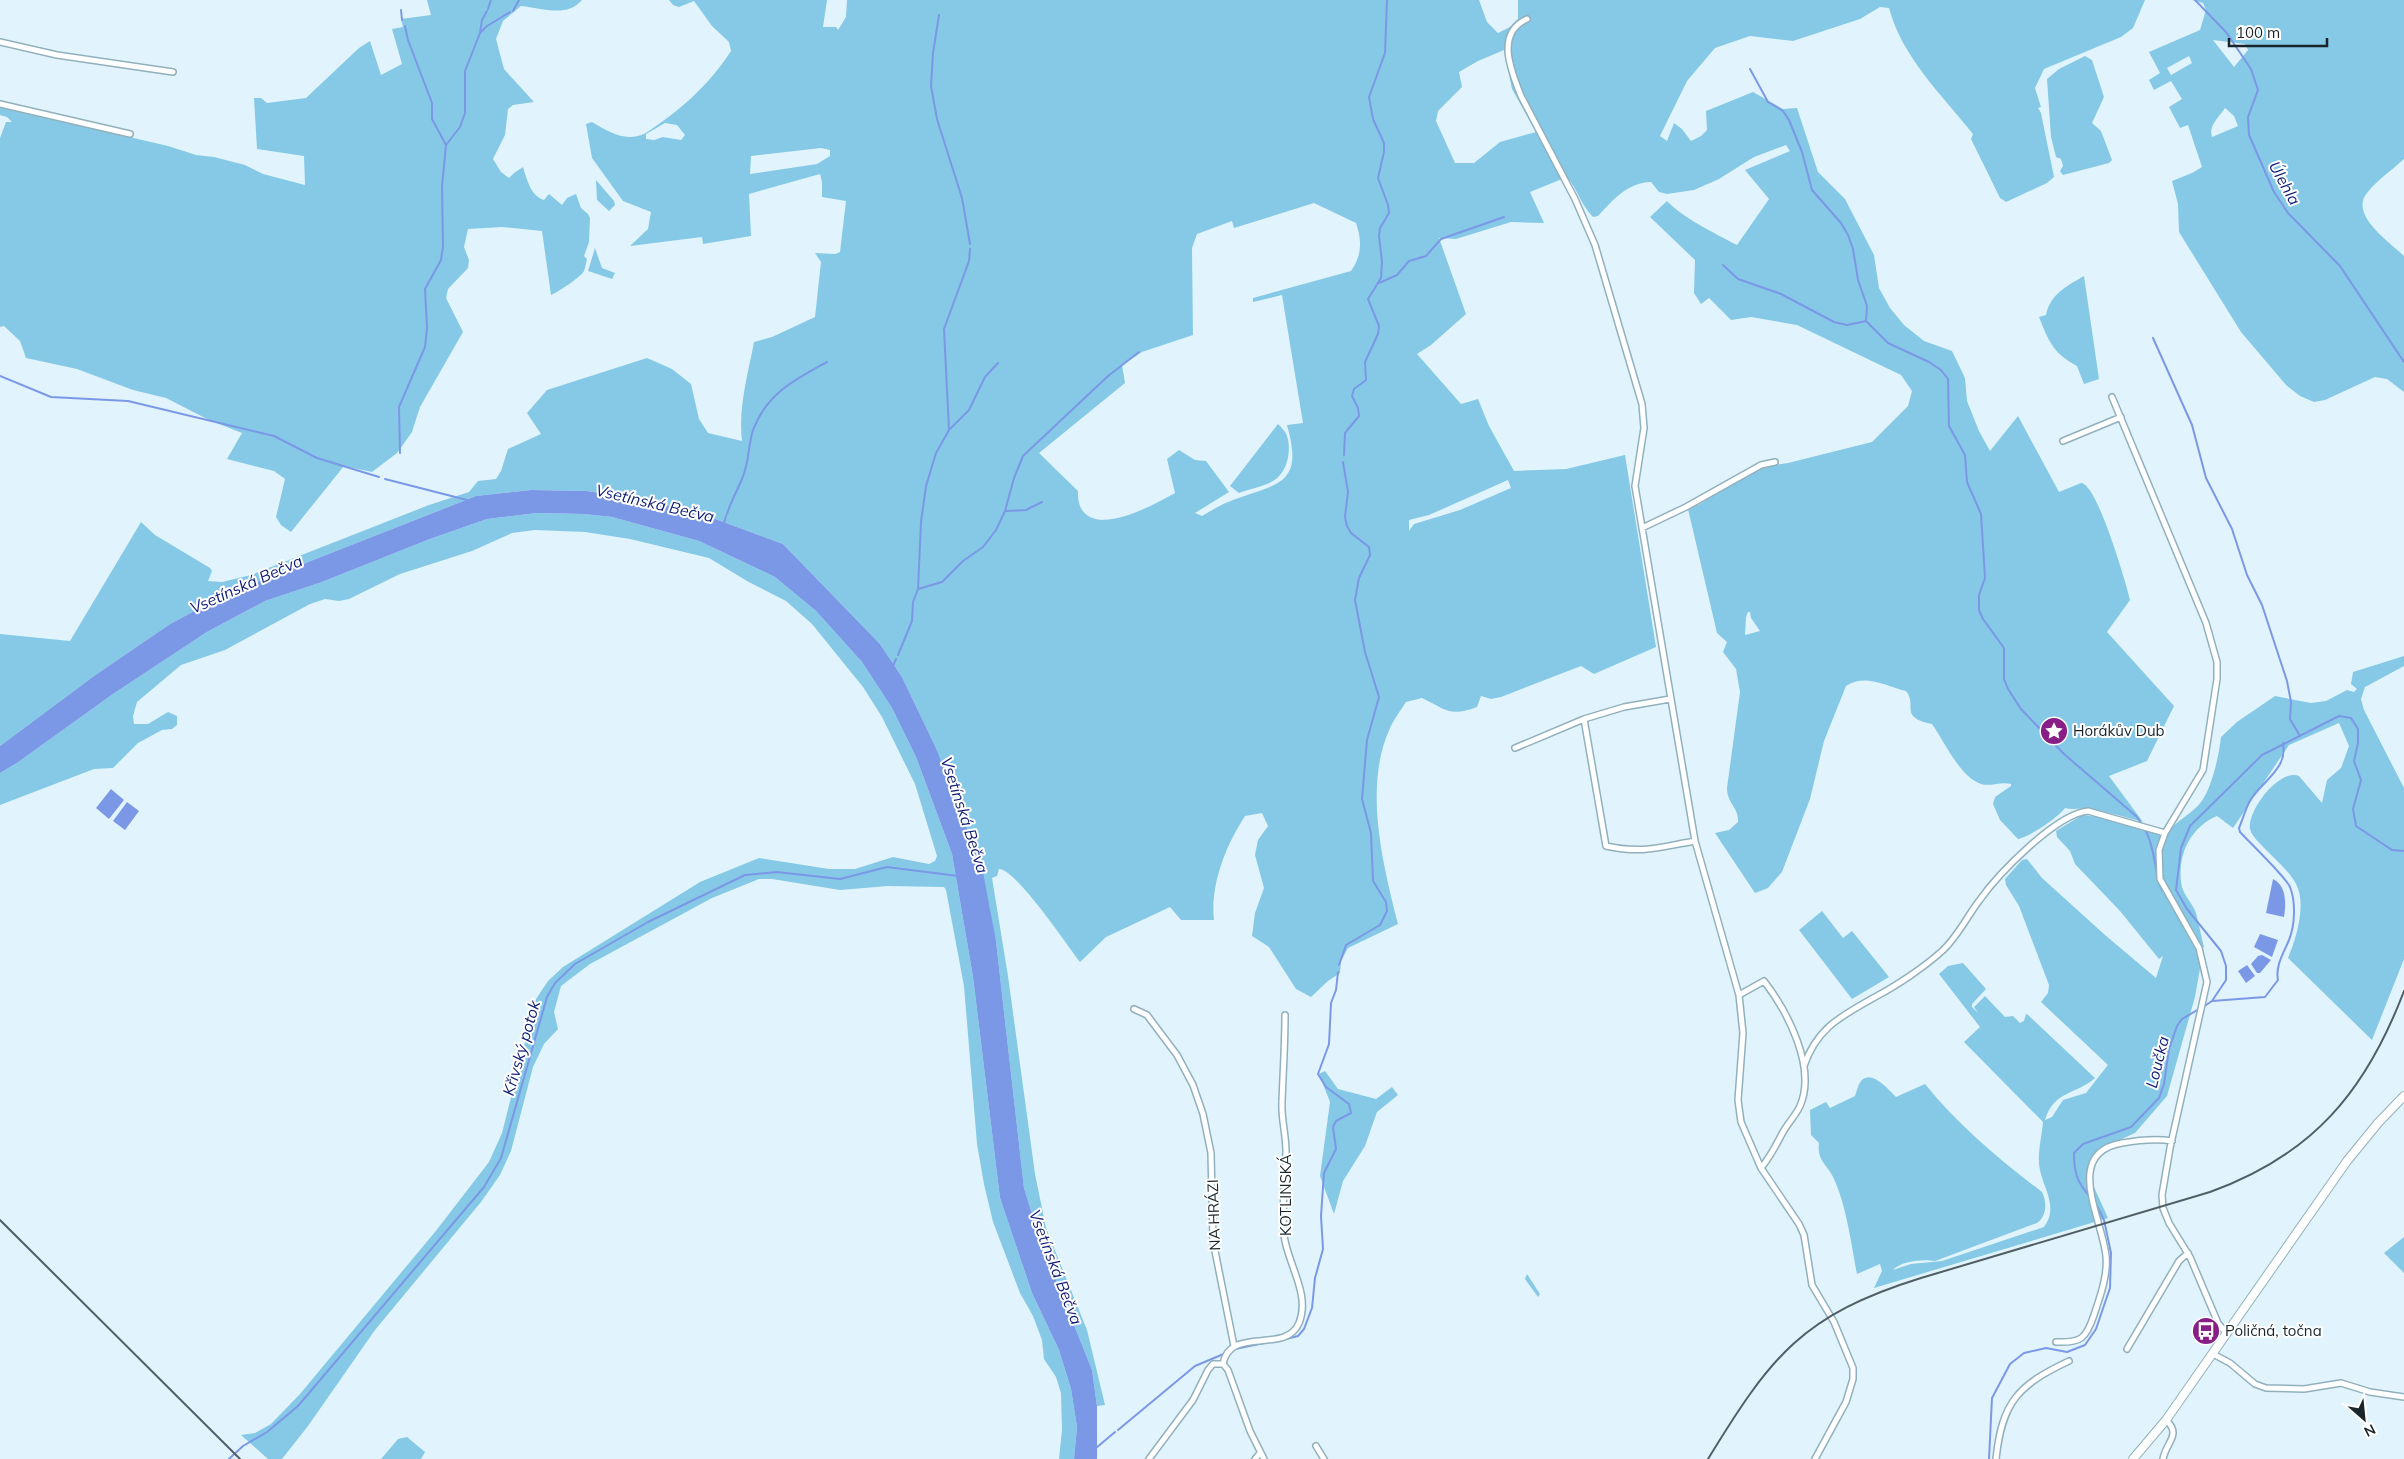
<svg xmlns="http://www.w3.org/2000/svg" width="2404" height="1459" viewBox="0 0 2404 1459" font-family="Mulish,sans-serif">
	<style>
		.green { fill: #85c9e6; fill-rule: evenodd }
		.water { fill: #7b98e7 }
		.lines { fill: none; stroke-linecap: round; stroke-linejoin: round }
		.stream { stroke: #7b98e7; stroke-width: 2 }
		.street-casing { stroke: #91b0be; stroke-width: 8 }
		.secondary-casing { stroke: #91b0be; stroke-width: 10 }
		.street { stroke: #fff; stroke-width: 5 }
		.secondary { stroke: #fff; stroke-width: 8 }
		.rail { stroke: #515f65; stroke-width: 2 }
		.labels { text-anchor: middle; stroke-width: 4; stroke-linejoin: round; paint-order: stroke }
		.poi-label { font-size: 15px; fill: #19252a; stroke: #fff; text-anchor: start }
		.street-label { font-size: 15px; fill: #19252a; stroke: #fff }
		.water-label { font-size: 16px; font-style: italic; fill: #0f1d77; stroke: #fff }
	</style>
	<rect width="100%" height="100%" fill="#e1f4fd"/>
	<path class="green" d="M427,0H582C567,18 542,8 521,6L503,21L496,39L504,69L534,102L513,105L508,109L505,135L493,159L501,172L509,178L514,173L523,167C527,180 531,196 544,200L549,194L562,205L567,198L576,194L581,208L588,214L590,218L589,242L584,256L587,259C586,263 585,268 584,271C582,276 557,293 551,295L542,231L502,227L468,229L464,247L469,260L468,268L448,289L446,298L463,332L420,407L412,432L397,453L372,472L344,466L291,532L281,525L276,517L285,479L274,471L227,459L242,433L209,420L166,398L133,390L77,369L26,358L20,341L4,326L0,327V138L6,122H12L7,117L0,115V107L168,146L196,155L214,157L245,165L263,174L305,185L304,156L257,149L254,98H261L267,103L306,98L359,48L370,41L381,75L402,64L392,29L403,27L401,19L431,15Z
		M669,0H827L823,27H836L838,30L846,17L847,0H1479L1487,22L1498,33L1510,27L1518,19V0H2145L2133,28L2121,37L2044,69L2035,88L2041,107L2038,108L2041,113L2054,177L2047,183L2006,202L2000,198L1997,192L1971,139L1973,134C1942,95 1902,57 1889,8L1880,7L1860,19L1793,41L1750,36L1715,48L1687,81L1660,136L1667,141L1674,123L1682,129L1691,141L1701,136L1707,130L1706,111L1753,92L1783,109L1797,108L1818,172L1845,199L1874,255L1879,288L1890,308L1904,325L1924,341L1952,351L1965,378L1967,401L1979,431L1990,451L2018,416L2059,492L2081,483C2097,483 2126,583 2130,600L2107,632L2174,706L2147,761L2109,776L2143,822C2125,817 2106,811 2088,809C2079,808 2073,810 2065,808C2059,817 2028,838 2018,839L2000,820L1993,804L1995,797L2011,786V784C2001,781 1991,787 1981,784C1960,777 1944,741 1932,724C1898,717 1918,706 1906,691C1886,686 1865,673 1846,686L1824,741L1810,799L1782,872L1768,888L1755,893L1715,833L1729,830L1738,822C1739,807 1727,804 1727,788L1740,692L1736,669L1723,652L1727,642L1717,633L1688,509L1700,504L1737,480L1761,467L1788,463L1872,442L1908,406L1912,391L1901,375L1797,325L1751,317L1731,320L1709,298L1701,304L1694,293L1695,260L1650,217L1667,201C1683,218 1716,234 1737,245L1769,199L1745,170L1790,151L1786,145L1754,157L1719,179L1694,190L1667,194L1659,192L1651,182C1627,183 1614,199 1598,216L1593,217C1581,205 1578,190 1567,177L1530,192L1544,223L1511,222L1456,239L1439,238L1466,314L1431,345L1417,354L1461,404L1478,399L1489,426L1514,471L1566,469L1625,455L1656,647L1594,674L1581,666L1501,697L1491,699L1481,696L1477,707C1449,717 1447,710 1422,698L1406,702C1401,710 1394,719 1390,728C1363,787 1383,864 1398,924L1348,948L1341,961L1340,973L1328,981L1311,997L1296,989L1269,947L1252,936L1255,913L1264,888L1255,855L1258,840L1268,826L1262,813L1245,816C1226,845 1210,885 1214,920H1181L1170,907L1106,937L1080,962C1067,945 1016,869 999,869L997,876L992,878L1008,976L1035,1174L1046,1228L1087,1330L1105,1405L1097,1406L1092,1370L1040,1240L1024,1188L996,941L936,748L902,677L880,644L783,544L699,513L644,500L587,491L531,490L476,496L224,595L170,624L94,676L0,746V634L70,641L141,522L155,535L210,568L212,571L208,581L222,582L251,575L429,505L469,492L478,481L496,479L501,471L508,449L541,434L527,413L547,390L647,358L672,369L691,384L699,419L708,433L742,441C738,408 748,374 754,342L772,337L815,317L821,262L815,253L835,254L840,252L846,201L822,197V182L820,174L749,194L751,236L703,244L702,237L630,246L648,229L651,212L623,201L592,158L586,124L592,122C609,132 625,142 644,134C680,111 708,86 731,51L729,42L712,26L694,1L679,7L673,5ZM1504,50L1512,89L1536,132L1500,142L1474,163H1455L1436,121L1438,111L1462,87L1459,72L1478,61ZM665,123L677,125L685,135L681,140L663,137L654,140L646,139V134ZM821,148L830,150V156L817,164L750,174L751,156ZM1314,203L1356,223C1362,240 1362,256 1351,271L1253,298V302L1282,295L1303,423L1287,425C1304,485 1279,483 1233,500C1222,504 1212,510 1202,516L1195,513L1229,492L1206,461L1195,460L1179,450L1167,459L1175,493C1155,504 1094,539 1080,506C1078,501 1078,496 1078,491L1039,453L1125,383L1122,365L1142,352L1193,335L1192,248L1197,234L1232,221L1234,228ZM1508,480L1511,488L1460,510L1414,524L1409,531V520L1429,515ZM1748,612H1750L1751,618L1760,631L1745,635L1746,617Z
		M2192,0H2404V159C2392,170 2377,180 2367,193C2349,215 2390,242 2404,256V392L2387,379L2375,377L2325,400L2314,402L2300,396L2286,385L2241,332L2179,232L2178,204L2172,181L2192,173L2202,167L2188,125L2180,128L2169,107L2182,99L2171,81L2154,90L2149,80L2160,73L2149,52L2200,30L2206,10L2203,3ZM2213,40L2245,44L2248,50L2234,67ZM2189,56L2192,63L2171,75L2167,68ZM2225,108L2234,116L2238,126L2212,137C2208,126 2219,117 2225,108Z
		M2085,56L2092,60L2104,97L2092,123L2101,131L2112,160L2109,163L2063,175L2060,171L2063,166L2061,159L2056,157L2051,137L2047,79L2059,69Z
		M596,180L614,201L615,205L609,211L597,200Z
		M595,248L602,268L615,273L612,279L588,271Z
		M2084,276L2099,379L2084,384L2077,366C2053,353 2049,342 2039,317L2046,315C2050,294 2067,286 2084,276Z
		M1278,424C1281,427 1286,432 1287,436C1292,451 1287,473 1273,481C1263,487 1250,489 1239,493L1230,486Z
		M537,513L584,514L612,517L699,541L775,577L816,611L862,662L892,708L916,757L952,854L973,977L1000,1198L1032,1293L1059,1350L1071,1389L1077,1427L1074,1459H1059L1062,1430L1061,1393L1056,1377L1044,1359L1042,1340L1033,1316L1020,1293L993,1222L984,1184L977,1144L964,986L946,890L944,887L888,886L840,890L772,879H759L712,898L590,964L561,986L554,1012L558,1029L544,1044L533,1067L511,1151L500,1175L481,1202L375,1330L308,1426L282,1459H268L241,1435L255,1433L271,1424L300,1394L435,1232L489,1162L502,1133L536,999L548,981L563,967L700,882L759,858L829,869H855L893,857L929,864L935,861L937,856L915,784L882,717L863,687L812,624L786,601L747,581L709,558L630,539L585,532L535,530L512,533L472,551L400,574L349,599L339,601L325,599L310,604L225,650L181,665L137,702L133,716L134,724H148L168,712L177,716V725L172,729L162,730L138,743L113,768L94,769L0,805V773L17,763L113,694L207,632L265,601L322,582L430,539L487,519Z
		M2404,656V666L2365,687L2361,699L2364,710L2404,788V959L2372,1040L2288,958C2296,939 2307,904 2296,884C2289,871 2276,860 2266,850C2261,844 2252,837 2250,829C2247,811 2279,768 2299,776L2322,803L2327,780L2341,768L2349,746L2339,723L2289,745L2233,828L2217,816C2191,827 2178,853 2181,882C2182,894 2192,902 2196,913C2199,924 2201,936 2204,947L2197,951L2201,963L2195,997L2167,1096L2135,1133L2099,1149L2091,1159L2089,1176L2108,1218L1874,1288L1882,1271L1880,1264L1857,1274C1851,1243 1846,1202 1832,1175C1825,1163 1817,1159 1819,1143L1811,1135L1810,1110L1826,1102L1830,1108L1855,1096C1857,1091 1858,1084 1862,1080C1872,1070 1889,1090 1896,1097L1925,1084C1958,1125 2001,1161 2042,1192C2047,1202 2047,1216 2037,1223L1935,1261C1923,1259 1901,1261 1893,1270L1911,1264L1942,1261L2044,1227C2060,1206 2041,1186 2039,1164C2038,1150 2042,1135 2043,1122L1964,1042L1980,1027L1939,974L1948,966L1963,963L1986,989L1972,1004V1007L1978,1013L1974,1007L1985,996L2005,1017L2013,1016L2020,1023L2024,1021L2026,1014L2028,1015L2095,1078C2076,1095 2054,1090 2045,1120L2052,1117L2063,1100L2086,1093L2111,1061L2108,1065L2041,1002L2048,993L2049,985L2019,906L2006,885L2005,879L2022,860L2027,859L2042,878L2105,935L2156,978L2163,956L2159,959L2120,911L2075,864L2070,851L2057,837L2056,831L2082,815L2108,818L2136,827H2154L2168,831C2177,821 2194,812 2201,802C2212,788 2219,755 2221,737L2237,722L2275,696L2311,703L2326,701L2347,690L2354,692L2357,689L2351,684L2353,672Z
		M1822,911L1843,938L1852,931L1889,977L1852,999L1799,930Z
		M1325,1071L1338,1089L1376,1099L1392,1087L1398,1095L1377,1112L1365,1146L1343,1181L1334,1214L1320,1176L1330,1102L1319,1074Z
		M2404,1237V1273L2384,1253Z
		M1527,1274L1540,1294L1538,1297L1525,1279Z
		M407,1437L425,1452L421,1459H381L398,1439Z"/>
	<path class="water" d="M531,490L587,491L644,500L699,513L783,544L880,644L902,677L936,748L982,867L996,941L1024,1188L1040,1240L1092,1370L1097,1406V1459H1074L1077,1427L1071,1389L1059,1350L1032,1293L1000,1198L973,977L952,854L916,757L892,708L862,662L816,611L775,577L699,541L612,517L584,514L537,513L487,519L430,539L322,582L265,601L207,632L113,694L17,763L0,773V746L94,676L170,624L224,595L476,496Z
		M111,789L124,800L109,819L96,808Z
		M127,802L139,811L125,830L113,821Z
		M2273,879C2287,886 2286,904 2284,917L2266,913Z
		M2260,934L2278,940L2272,957L2254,947Z
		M2262,955L2271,960L2260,973H2257L2251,964L2258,956Z
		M2247,965L2255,976L2246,983L2238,971Z"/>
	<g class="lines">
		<path class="stream" d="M2195,0L2226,32L2251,69L2258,90L2248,117L2249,135L2274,192L2288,213L2340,266L2404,362
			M488,9L491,0
			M401,10L402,20
			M513,11L519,0
			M939,15L933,53L931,86L937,119L962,198L970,244
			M405,26L408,40L432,103V119L446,145
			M480,33L482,20L487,11
			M1750,69L1768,102L1783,111L1789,120L1802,152L1812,190L1841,223L1848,235L1853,249L1858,280L1867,306L1866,321
			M1723,265L1738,279L1781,294L1834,322L1847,325L1866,321L1888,343L1929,362L1941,370L1948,379L1949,426L1965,455L1967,482L1981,514L1985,578L1979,595V610L1983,619L2004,648V679L2008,689L2021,709L2064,754L2136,816L2143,826
			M1379,283L1397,275L1409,261L1426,256L1441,239L1504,217
			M2153,338L2192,425L2206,478L2232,529L2247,575L2262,605L2287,681L2291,702L2290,719L2300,736
			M0,376L51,397L128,401L274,436L317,458L379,477
			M950,429L969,410L985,377L998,363
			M400,453L399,407L425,347L427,328L425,289L441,260L443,246L442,186L446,145L460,127L465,113V71L480,33L487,26L510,12
			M1344,455L1345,433L1359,416L1358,408L1352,396L1354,389L1366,380L1365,362L1378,334L1379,326L1368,299L1381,278L1382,262L1379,236L1380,228L1389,213L1388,205L1378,178L1384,152V143L1373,119L1369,97L1385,53L1387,0
			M385,479L467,500
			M1006,511L1026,510L1042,502
			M727,514C731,501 737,491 742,479C749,464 748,446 753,430C767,393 796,379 827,362
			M724,523L726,516
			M918,589L942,582L963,561L983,547L996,530L1005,511L1014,478L1023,456L1108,376L1139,352
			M898,655L912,621L913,602L918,589L921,522L926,486L936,453L949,430L944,329L969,261L970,249
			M893,666L896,659
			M2145,830C2153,842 2154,863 2158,877
			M2159,882L2162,890H2164
			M1339,965L1346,945L1380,925L1387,911L1386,902L1373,881L1371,833L1362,799L1367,740L1379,697L1365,652L1355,600L1359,578L1370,555L1369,547L1351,533L1347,526L1345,517L1348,492L1343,462
			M2212,1001L2265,997L2278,980C2275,966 2284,952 2289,940C2295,925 2296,902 2290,887C2285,876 2250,843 2240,832L2239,828C2243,819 2246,807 2251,799C2264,780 2288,768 2283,743
			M2203,1007L2212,1001L2226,980V966L2221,951L2187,909L2176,890L2181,848L2190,826L2262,755L2339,716L2351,718L2358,729V743L2354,761L2361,780L2353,809L2356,826L2392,850L2404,851
			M2090,1197C2077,1182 2074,1173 2074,1153L2083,1144L2131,1127L2159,1098L2164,1084L2169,1049L2177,1026L2182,1019L2199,1009
			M1274,1342L1298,1336L1304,1329L1312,1308L1315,1278L1323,1249L1321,1216L1324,1173L1336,1149L1333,1127L1336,1121L1351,1113L1349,1104L1326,1087L1318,1074L1329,1044L1331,1003L1336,990L1338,972
			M1235,1349L1269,1342
			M1118,1430L1195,1366L1226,1353
			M1096,1448L1115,1432
			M229,1459L243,1446L267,1432L298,1406L484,1187L501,1158L547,997L555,983L575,964L648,922L745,875L777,872L840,879L887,867L958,876
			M1989,1459L1992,1398L2010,1364L2024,1353L2046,1348L2067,1352L2085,1345L2096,1329L2110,1288L2111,1253L2104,1220L2095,1202"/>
		<defs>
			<path id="street" d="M1527,19C1495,33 1511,71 1521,96L1575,199L1595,245L1642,404L1644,428L1635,486L1695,841L1739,995L1743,1033L1738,1100L1741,1122L1761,1168L1799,1224L1804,1235L1812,1285L1834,1322L1853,1368V1379L1846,1402L1815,1459
				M0,42L57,55L173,72
				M0,104L130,134
				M2112,397L2206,623L2217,662V679L2203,770L2165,833L2159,850L2160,879L2199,948L2207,982L2170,1148L2162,1195L2163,1208L2169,1223L2190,1257L2218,1323L2227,1334
				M2063,441L2121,417
				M1642,528L1686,507L1761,465L1775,462
				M1584,719L1606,846C1642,854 1660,847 1695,841
				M1515,748L1584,719L1624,707L1670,699
				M1739,995L1764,981C1787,1011 1817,1067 1800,1106C1796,1115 1788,1123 1783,1132C1776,1145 1771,1156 1761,1168
				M1134,1009L1147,1015L1177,1055L1193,1085L1203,1114L1211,1153L1213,1241L1234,1346
				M1804,1066C1817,1027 1842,1016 1875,997C1896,986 1923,968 1941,952C1957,938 1966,918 1979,901C1998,874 2056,814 2088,811L2165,833
				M2056,1342C2081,1343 2086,1339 2094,1315C2100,1297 2108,1275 2106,1256C2102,1218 2063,1153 2122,1143C2139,1140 2155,1138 2172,1141
				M2127,1349L2179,1261L2188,1253
				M2213,1354L2230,1363L2255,1384L2266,1388L2304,1389L2341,1383L2370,1392L2404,1397
				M1223,1364C1230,1325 1286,1355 1299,1323C1311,1294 1287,1263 1284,1235C1281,1207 1286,1179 1286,1151C1286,1135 1281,1118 1282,1102C1283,1073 1285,1044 1285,1015
				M1223,1364L1228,1370L1250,1431L1264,1459
				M1316,1446L1324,1459
				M1149,1459L1193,1400L1208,1370L1213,1364H1223
				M1255,1459L1260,1453
				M1996,1459C2002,1402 2018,1385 2069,1361
				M2163,1459C2166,1442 2182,1435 2166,1420"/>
			<path id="secondary" d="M2133,1459L2166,1420L2347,1161L2378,1123L2404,1096"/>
		</defs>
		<use href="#street" class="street-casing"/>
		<use href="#secondary" class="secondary-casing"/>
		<use href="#street" class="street"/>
		<use href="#secondary" class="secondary"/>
		<path class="rail" d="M0,1220L240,1459
			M1708,1459C1771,1356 1802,1315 1921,1278L2210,1192C2313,1155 2366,1091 2404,991"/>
	</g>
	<defs>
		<symbol id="sight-disc" viewBox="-11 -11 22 22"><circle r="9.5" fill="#881f86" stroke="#fff"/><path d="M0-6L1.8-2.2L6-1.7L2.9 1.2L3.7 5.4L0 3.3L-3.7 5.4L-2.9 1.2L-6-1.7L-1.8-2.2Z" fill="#fff"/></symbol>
		<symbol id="bus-disc" viewBox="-11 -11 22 22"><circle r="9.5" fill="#881f86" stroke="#fff"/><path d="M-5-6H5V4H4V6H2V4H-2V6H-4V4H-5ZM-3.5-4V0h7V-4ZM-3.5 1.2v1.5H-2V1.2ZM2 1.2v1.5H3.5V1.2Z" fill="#fff"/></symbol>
	</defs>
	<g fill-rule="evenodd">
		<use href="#sight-disc" x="2038" y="715" width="32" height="32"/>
		<use href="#bus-disc" x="2190" y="1315" width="32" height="32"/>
	</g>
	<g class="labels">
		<g class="poi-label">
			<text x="2073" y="736">Horákův Dub</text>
			<text x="2225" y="1336">Poličná, točna</text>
		</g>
		<g class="street-label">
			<text transform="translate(1286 1195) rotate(-90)" y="5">KOTLINSKÁ</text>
			<text transform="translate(1214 1215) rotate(-92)" y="5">NA HRÁZI</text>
		</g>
		<g class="water-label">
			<text transform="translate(2285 183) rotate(61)" y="6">Úlehla</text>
			<text transform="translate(655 503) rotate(13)" y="6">Vsetínská Bečva</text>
			<text transform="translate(246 584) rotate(-24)" y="6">Vsetínská Bečva</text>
			<text transform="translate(965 815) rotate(72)" y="6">Vsetínská Bečva</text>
			<text transform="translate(521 1048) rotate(-74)" y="6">Křivský potok</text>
			<text transform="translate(2157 1062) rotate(-76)" y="6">Loučka</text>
			<text transform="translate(1056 1267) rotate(69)" y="6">Vsetínská Bečva</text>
		</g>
	</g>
	<g transform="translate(2364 1419) rotate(153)" stroke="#ffffff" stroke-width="4" paint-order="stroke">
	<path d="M0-4L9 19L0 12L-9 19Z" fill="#19252a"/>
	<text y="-8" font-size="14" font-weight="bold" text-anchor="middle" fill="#19252a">N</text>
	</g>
	<path d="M2229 38v8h98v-8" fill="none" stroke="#19252a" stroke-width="2.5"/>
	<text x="2236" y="38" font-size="15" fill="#19252a" stroke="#ffffff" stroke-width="4" paint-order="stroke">100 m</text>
</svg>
